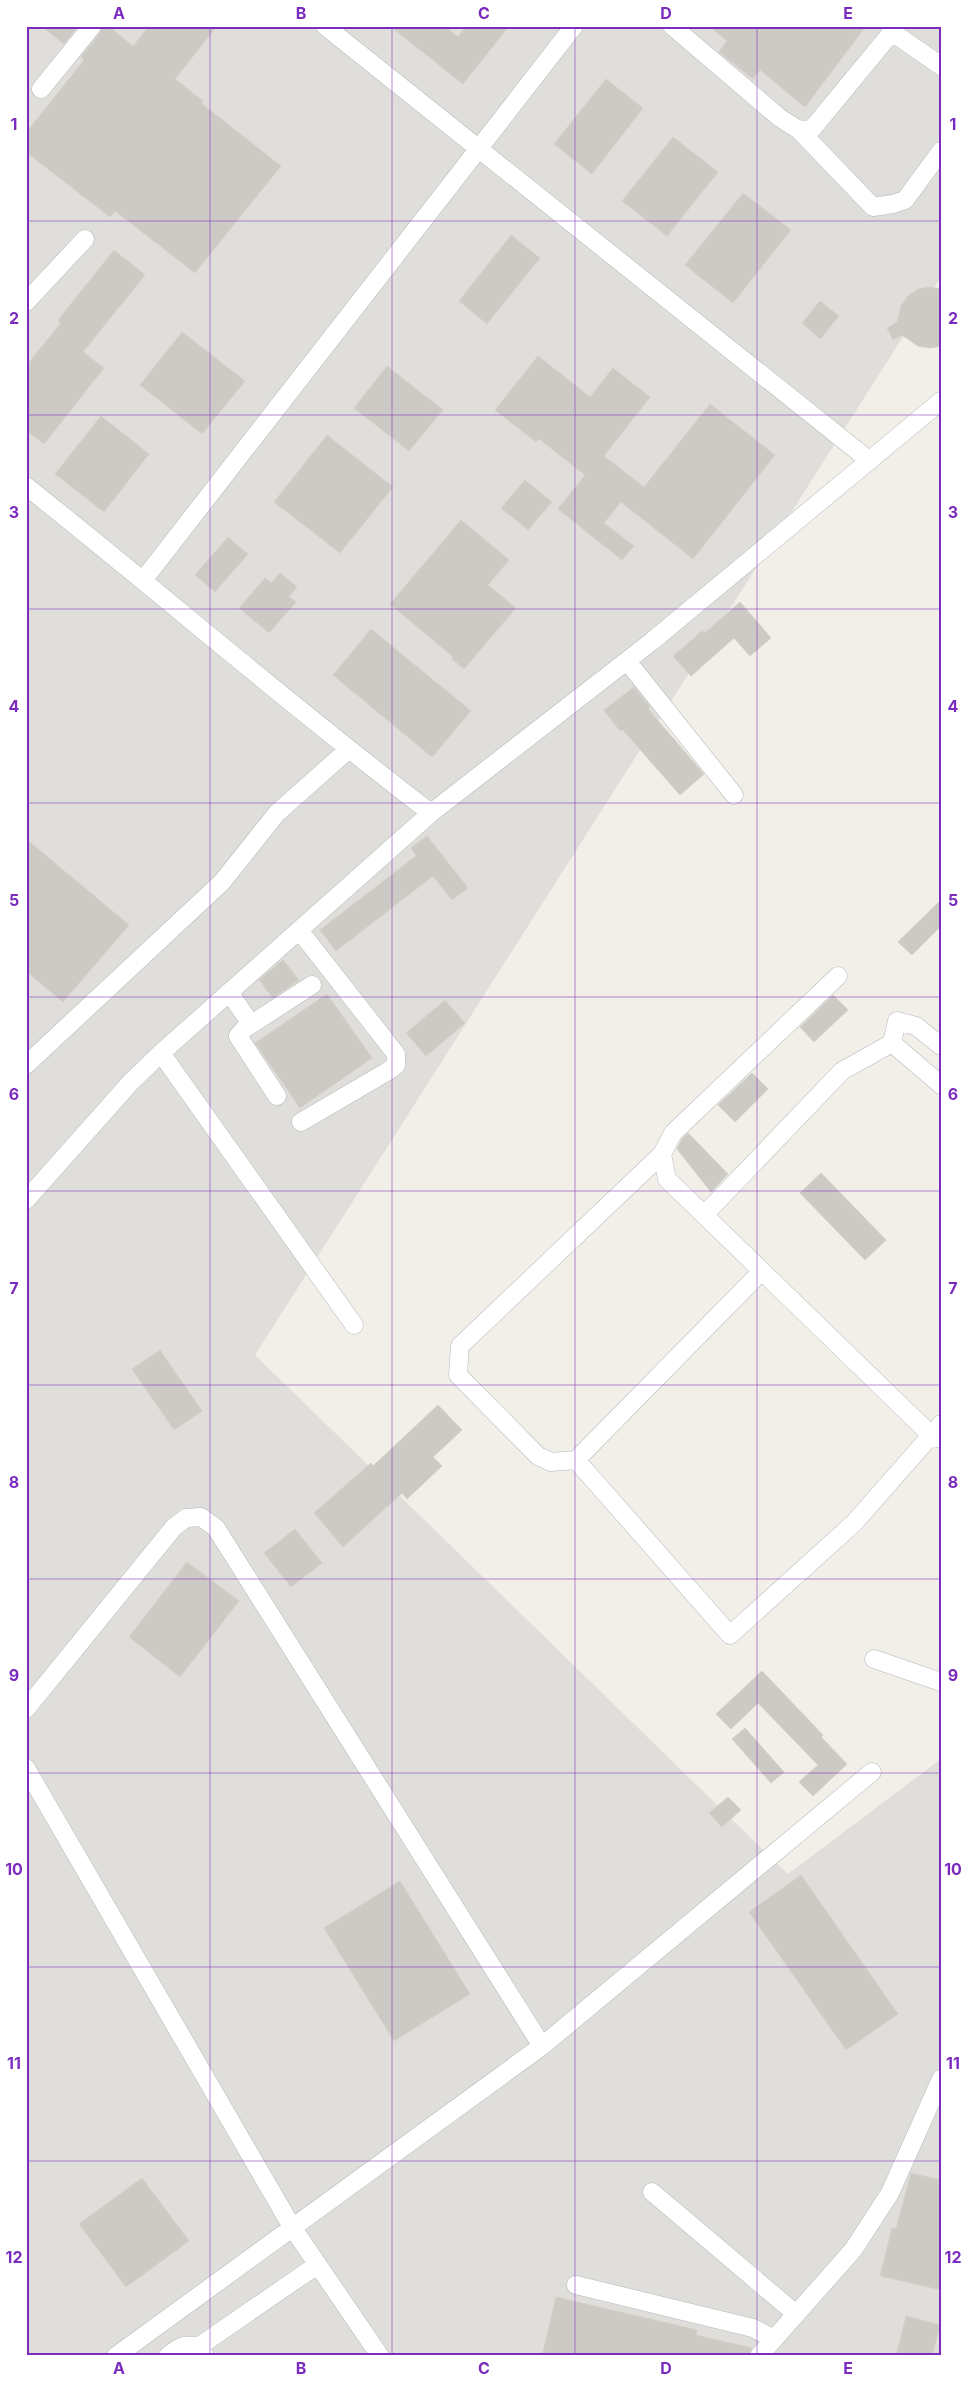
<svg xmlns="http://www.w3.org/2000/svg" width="967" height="2382" viewBox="0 0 967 2382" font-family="Inter,sans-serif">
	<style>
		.industrial { fill: #e0deda }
		.building { fill: #cccac5; stroke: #d6d1c6 }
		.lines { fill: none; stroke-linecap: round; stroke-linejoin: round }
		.minor-casing { stroke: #b5b8bc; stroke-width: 19 }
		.minor { stroke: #fff; stroke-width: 18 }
		.grid { fill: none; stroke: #7b2cbf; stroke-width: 1; stroke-opacity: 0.55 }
		.neatline { fill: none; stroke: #7b2cbf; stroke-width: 2 }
		.grid-label { font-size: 16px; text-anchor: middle; font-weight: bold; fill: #7b2cbf }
	</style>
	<rect width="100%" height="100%" fill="#f1efe8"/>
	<path class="industrial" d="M26,26H941V277L255,1355L788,1874L941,1759V2356H26Z"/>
	<path class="building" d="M41,26H78L64,44Z
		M102,26H108L133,46L149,26H217L175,79L203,101L201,103L281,166L195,273L115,211L110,217L26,152V133L84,60L81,57L100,33Z
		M390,26H445L458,37L466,26H509L463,84Z
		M709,26H866L805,107L760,70L753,79L719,52L727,41Z
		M606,79L643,108L592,174L554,144Z
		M673,137L718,172L667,236L622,201Z
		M743,193L791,230L733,303L685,265Z
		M511,235L540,258L487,324L459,301Z
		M114,250L145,275L83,352L104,368L44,444L26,430V366L61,323L58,320Z
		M930,287L941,289V346L930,348L918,346L902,335L893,340L887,328L897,322L901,306L908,296L918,289Z
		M820,301L839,316L820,339L802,323Z
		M182,332L245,381L202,434L140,385Z
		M538,356L590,397L613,368L650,397L604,456L644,487L710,404L775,455L693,559L621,502L604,523L634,546L622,560L558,509L585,475L539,439L536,442L495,410Z
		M387,366L443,410L409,451L354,408Z
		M101,416L149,454L104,512L55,474Z
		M327,435L393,487L340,553L274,502Z
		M525,480L552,502L528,530L501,508Z
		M461,520L509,560L488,585L516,608L464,669L451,658L453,657L390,604Z
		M228,537L248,554L215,592L195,575Z
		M280,573L297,587L289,597L296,602L269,633L239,608L265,578L271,583Z
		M740,602L771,638L750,656L734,638L691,676L673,656L702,631L705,633Z
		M371,629L471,711L432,757L333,675Z
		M634,687L650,707L648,709L704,774L680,795L622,729L620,731L604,710Z
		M427,836L468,888L452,900L433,876L336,951L320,930L416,856L411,848Z
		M26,839L129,925L63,1002L26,971Z
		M941,900V926L912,955L898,942Z
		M283,960L299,980L273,998L259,980Z
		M327,994L372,1058L300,1108L255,1043Z
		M833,995L848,1010L814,1042L800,1027Z
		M445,1000L465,1023L426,1056L406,1033Z
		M752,1073L768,1089L735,1122L718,1105Z
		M688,1133L728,1174L711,1192L677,1149L682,1139Z
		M821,1173L886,1240L865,1260L800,1193Z
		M160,1350L202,1411L174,1430L132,1369Z
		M438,1405L462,1430L433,1457L442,1466L407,1499L402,1493L343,1547L314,1513L371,1463L373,1466Z
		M295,1529L322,1563L291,1587L264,1553Z
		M187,1562L239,1601L180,1677L129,1637Z
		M762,1671L823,1735L821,1737L847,1764L813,1796L799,1782L818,1765L758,1703L731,1729L716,1714Z
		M745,1728L784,1772L771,1783L732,1739Z
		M728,1797L741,1810L722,1827L709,1813Z
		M801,1875L898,2014L846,2050L749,1912Z
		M400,1881L470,1994L394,2041L324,1928Z
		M911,2173L941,2180V2290L880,2276L892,2228L896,2229Z
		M142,2178L189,2241L126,2287L79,2224Z
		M556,2297L697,2330L696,2335L752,2348L749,2356H542Z
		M906,2316L940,2325L932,2356H896Z"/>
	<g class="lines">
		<defs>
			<path id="minor" d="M325,26L870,461
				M672,26L780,118L799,130L812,129L892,32L890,26
				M892,32L941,66
				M41,89L92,26
				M799,130L873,207L893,204L905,200L941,151
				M26,302L85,239
				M26,486C162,594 293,708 431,813
				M144,579L574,26
				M627,661L734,795
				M299,930L396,1054V1065L388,1071L301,1122
				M838,976L673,1133L662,1154L667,1179L932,1436L941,1439
				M229,992L251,1024
				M892,1043L941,1085
				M161,1053L354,1325
				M26,1065L222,882L277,813L348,750
				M277,1096L238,1036L244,1029L312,985
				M26,1200L130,1083L161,1053L431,813L651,642L941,401
				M704,1215L842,1071L892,1043L897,1021L916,1026L941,1046
				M762,1271L576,1460L730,1635L854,1523L941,1424
				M576,1460L551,1462L538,1456L458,1375L460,1346L662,1154
				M874,1659L941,1682
				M26,1709L174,1527L186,1518L201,1517L216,1528L542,2046
				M26,1768L292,2227L380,2356
				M652,2192L796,2314
				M576,2285L753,2328L774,2339
				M116,2356L542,2046L872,1772
				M168,2356C178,2347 185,2343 198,2347
				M205,2356L198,2347L317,2265
				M759,2356L853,2250L890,2193L941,2079"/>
		</defs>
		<use href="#minor" class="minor-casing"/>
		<use href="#minor" class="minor"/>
	</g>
	<path class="grid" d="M210,26V2356M392,26V2356M575,26V2356M757,26V2356M26,221H941M26,415H941M26,609H941M26,803H941M26,997H941M26,1191H941M26,1385H941M26,1579H941M26,1773H941M26,1967H941M26,2161H941"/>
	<rect width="967" height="2382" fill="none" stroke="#ffffff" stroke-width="55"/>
	<rect x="28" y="28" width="912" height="2326" class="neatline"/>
	<g class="grid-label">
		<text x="119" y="19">A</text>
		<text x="301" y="19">B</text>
		<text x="484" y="19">C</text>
		<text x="666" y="19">D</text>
		<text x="848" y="19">E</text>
		<text x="14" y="130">1</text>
		<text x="953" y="130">1</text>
		<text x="14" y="324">2</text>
		<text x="953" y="324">2</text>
		<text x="14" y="518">3</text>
		<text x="953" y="518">3</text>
		<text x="14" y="712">4</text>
		<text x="953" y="712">4</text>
		<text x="14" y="906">5</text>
		<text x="953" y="906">5</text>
		<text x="14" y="1100">6</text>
		<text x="953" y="1100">6</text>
		<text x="14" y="1294">7</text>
		<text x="953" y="1294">7</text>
		<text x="14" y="1488">8</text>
		<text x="953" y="1488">8</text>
		<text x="14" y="1681">9</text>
		<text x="953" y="1681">9</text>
		<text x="14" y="1875">10</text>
		<text x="953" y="1875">10</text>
		<text x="14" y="2069">11</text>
		<text x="953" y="2069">11</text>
		<text x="14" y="2263">12</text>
		<text x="953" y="2263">12</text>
		<text x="119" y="2374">A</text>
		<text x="301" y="2374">B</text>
		<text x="484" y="2374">C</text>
		<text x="666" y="2374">D</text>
		<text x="848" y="2374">E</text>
	</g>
</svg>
